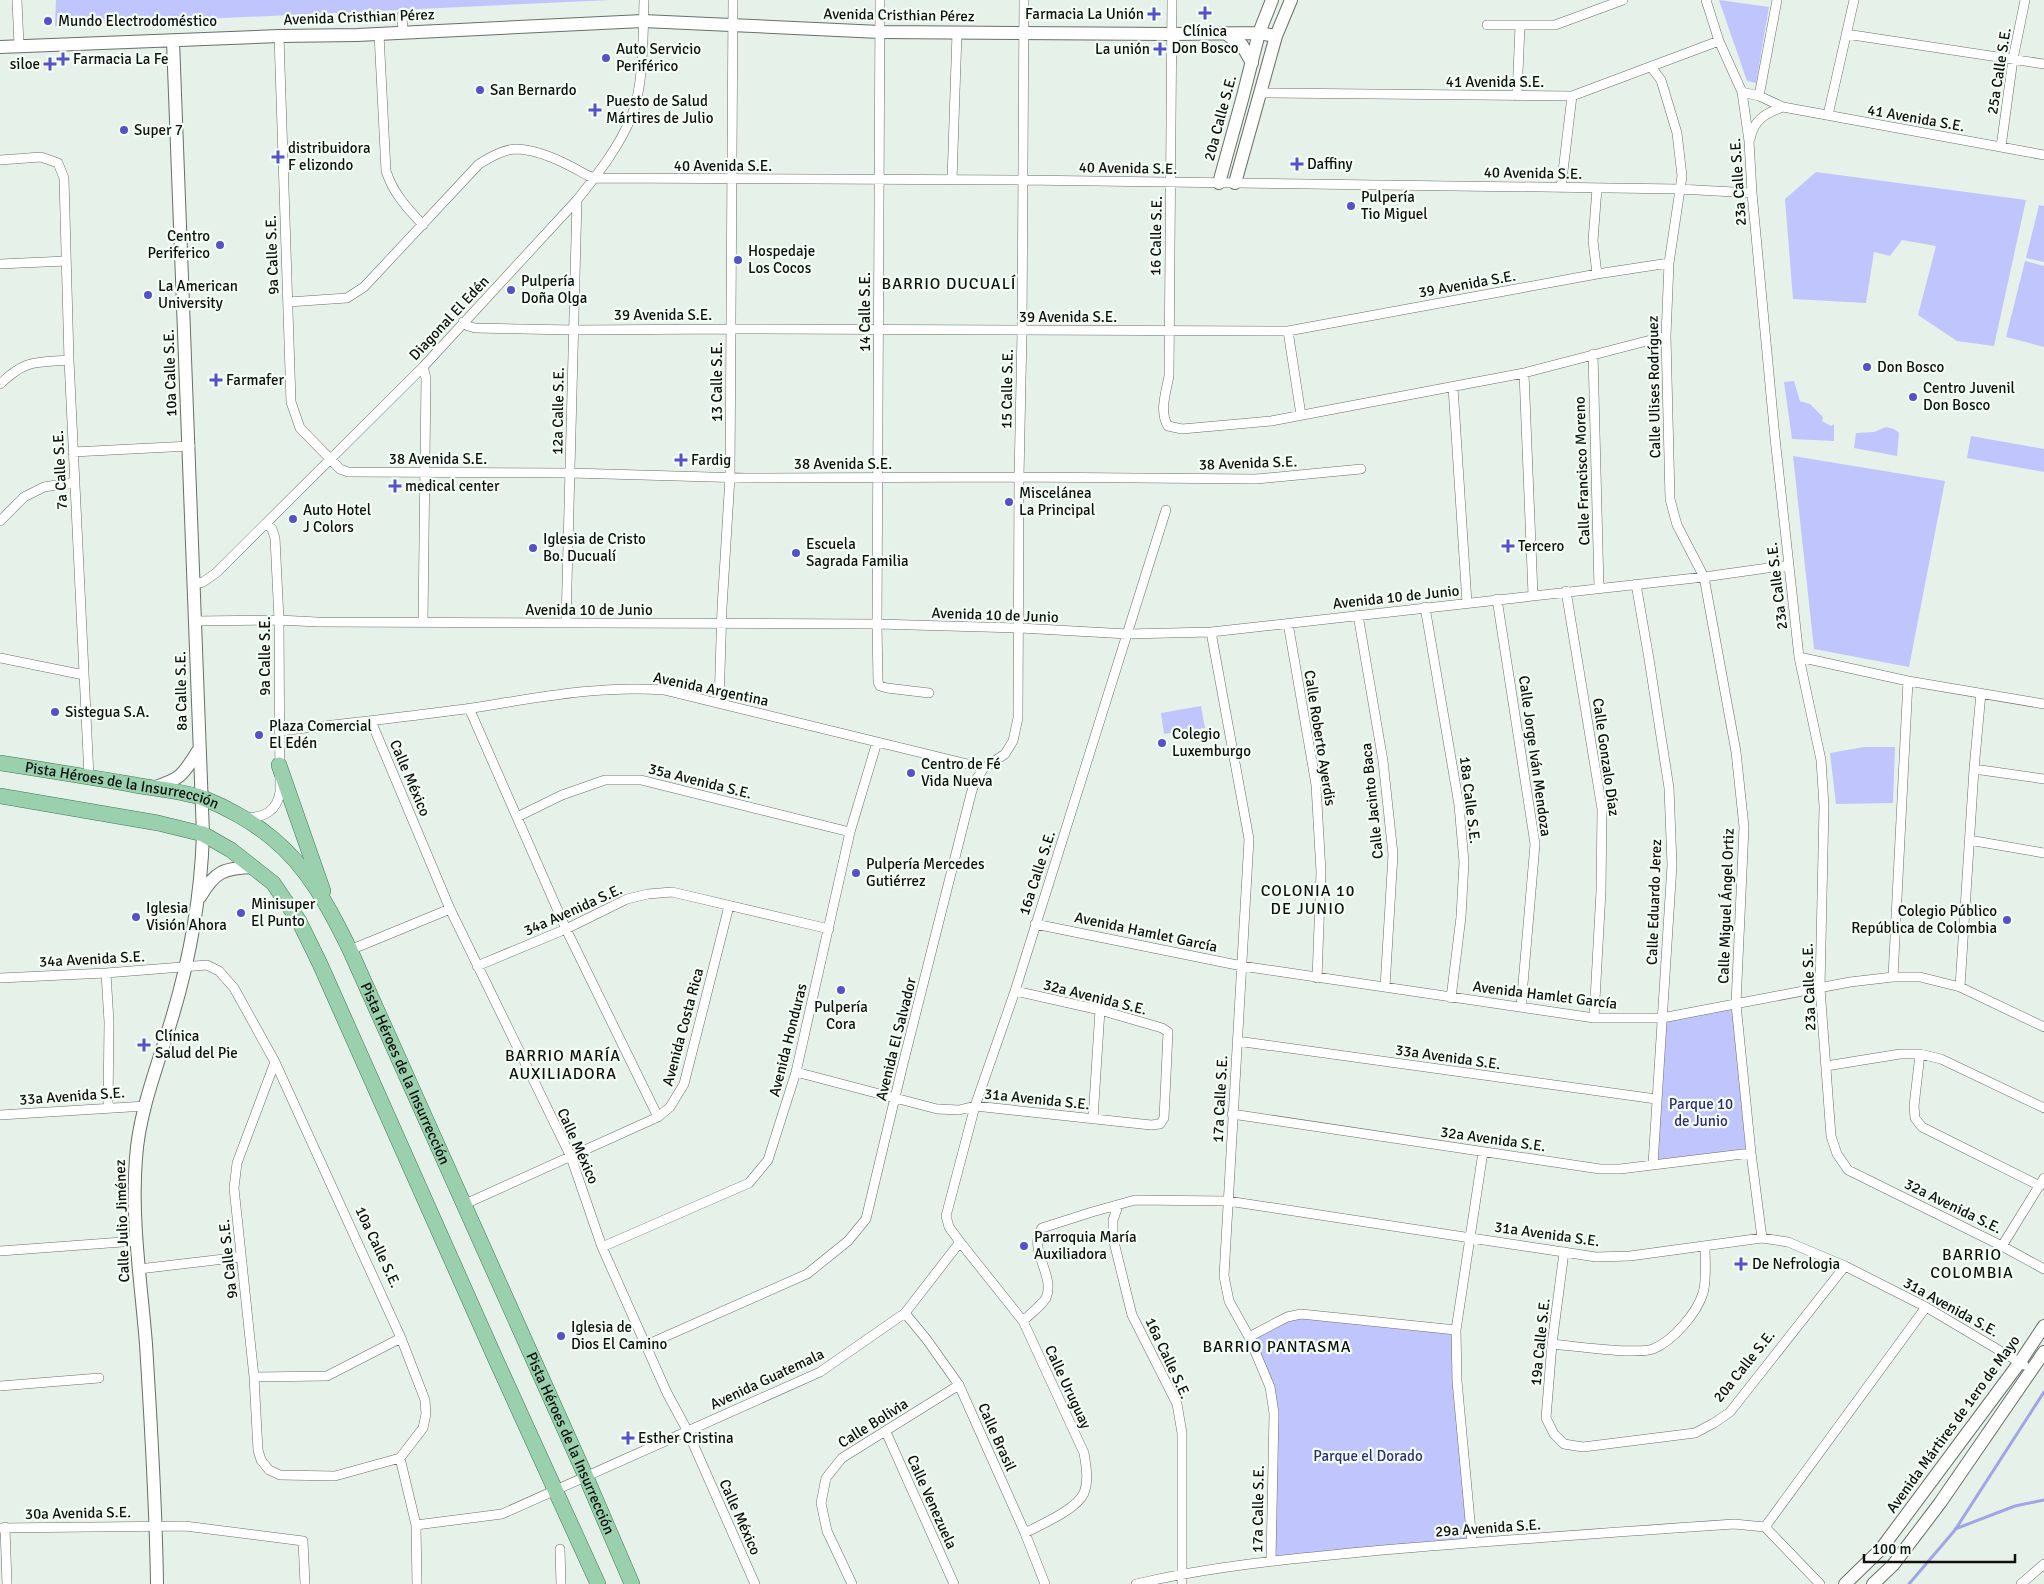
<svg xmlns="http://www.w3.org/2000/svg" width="2044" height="1584" viewBox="0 0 2044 1584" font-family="Signika,sans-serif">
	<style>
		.green { fill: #c0c6fd }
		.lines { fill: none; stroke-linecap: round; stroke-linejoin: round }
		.stream { stroke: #a0a6e4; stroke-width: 3 }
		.street-casing { stroke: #677069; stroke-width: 10 }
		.secondary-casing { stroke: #677069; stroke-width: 14 }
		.primary-casing { stroke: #3d7952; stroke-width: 16 }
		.street { stroke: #fff; stroke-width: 9 }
		.secondary { stroke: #fff; stroke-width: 12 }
		.primary { stroke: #9ad0ad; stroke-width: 15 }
		.poi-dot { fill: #5551c9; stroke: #f4fef6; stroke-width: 2 }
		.labels { text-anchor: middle; stroke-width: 4.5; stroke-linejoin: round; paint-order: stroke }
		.poi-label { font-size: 15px; fill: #0e110f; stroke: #f4fef6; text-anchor: start }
		.street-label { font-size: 15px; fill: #0e110f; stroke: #f4fef6 }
		.park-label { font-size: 15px; fill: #2f2c74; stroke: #f4fef6 }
		.neighbourhood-label { font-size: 16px; letter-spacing: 1px; fill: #0e110f; stroke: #f4fef6 }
	</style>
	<rect width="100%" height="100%" fill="#e6f1e9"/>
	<path class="green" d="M56,0H611L55,26Z
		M1719,0L1769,7L1756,83L1747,81Z
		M1816,172L2026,200L1994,346L1957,341L1918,315L1936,246L1902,240L1890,256L1874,252L1866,303L1793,299L1785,199Z
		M2039,205L2044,206V262L2026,258Z
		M2025,261L2044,266V347L2006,337Z
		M1794,381L1800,401L1810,404L1823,417L1822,421L1831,426L1834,424V441L1792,439L1784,382Z
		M1886,427L1894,429L1899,433L1897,456L1854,448L1856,433L1874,432Z
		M1971,436L2044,449V472L1967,458Z
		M1793,456L1945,481L1909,667L1814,649Z
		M1201,706L1205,728L1164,734L1161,713Z
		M1864,747H1895L1893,803L1836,804L1830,753Z
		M1736,1004L1751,1153L1653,1164L1662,1018Z
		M1301,1314L1456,1330L1472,1542L1271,1561L1270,1387L1249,1337Z"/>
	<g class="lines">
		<path class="stream" d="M1955,1529L2015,1506L2044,1500
			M1909,1584L1955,1530L2044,1392"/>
		<defs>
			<path id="street" d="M17,0L19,46
				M880,0L877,624L878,682L880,686L887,688L929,693
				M1172,0L1169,376C1166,392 1159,412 1168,426L1182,429L1271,421L1524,373L1666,336
				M1706,0L1719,41L1742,92L1749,141L1752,193L1775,438L1799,657L1821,760L1824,806L1820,988L1831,1136L1837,1154L1848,1170L2002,1246L2044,1269
				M402,15L403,32
				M1487,25H1555L1623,0
				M379,34L386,171C393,193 407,208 423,225
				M1846,34L2044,64
				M279,36L291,402L300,428L340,469L348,472L571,473L746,478L1019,477L1256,479L1361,469
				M1651,67L1661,80L1677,133L1682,176L1669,263L1666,336L1670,499L1677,525L1704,577L1736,752L1744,827L1736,1004L1751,1153L1762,1238
				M1742,92L1759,96L1783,107L2044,155
				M1260,93L1572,96L1719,41
				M1517,96L1520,26
				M1759,96L1777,0
				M1828,115L1854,0
				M1750,139C1754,119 1766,113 1783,107
				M2001,147L2013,59L2025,0
				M0,160L41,157L58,163L64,178L69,360L89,777
				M952,180L957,33
				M1561,188L1572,96
				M0,264L66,261
				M1597,274L1593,241L1597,188
				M288,302L347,298L364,287L479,164C489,158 502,150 515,149C534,149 557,159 574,168C582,172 586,176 595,178L1023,180L1679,189L1752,193
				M463,322L468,326L475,328L574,330L731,329L1288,331L1597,274L1669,263
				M1288,331L1301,415
				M1593,354L1599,588
				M423,367L426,378L423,622
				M1524,373L1533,595
				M0,384C26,359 35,363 69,360
				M1453,387L1467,603
				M73,452L190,446
				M0,521L24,497L44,487L75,482
				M194,584L203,582L216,573L423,367L577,200C597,175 620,146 632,115C644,85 643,33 644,0
				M1636,584L1649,659L1669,788L1672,865L1653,1164
				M1566,591L1602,809L1601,891L1594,1018
				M1497,599L1535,844L1521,1007
				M1425,607L1459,805L1464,862L1461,917L1451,998
				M1358,615L1383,761L1393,854L1385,987
				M196,621L279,620L317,622L877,624L1020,628L1128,634L1211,632L1704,577L1789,565
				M566,623L577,200
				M1288,623L1316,785L1321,872L1317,978
				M1211,632L1249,839L1224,1276L1229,1301L1249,1337L1270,1387L1274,1413L1271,1561
				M1799,657L1908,681L2044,704
				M0,658L84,675
				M719,703L722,608L730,477L733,0
				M469,708L566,929L658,1117
				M371,721L450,909L571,1157L602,1247L667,1393L687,1430L755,1584
				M279,731C343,724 407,717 472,708C536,698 599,685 664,690L984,768
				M1974,769L2044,779
				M517,817L562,795L605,780H641L850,832
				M246,818C265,817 277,811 280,792L279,620L275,538L272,529L267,524
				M1969,840L2044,853
				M1035,924L1242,966L1594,1018H1662L1850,982L1893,977H1920L1960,987L2044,1027
				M350,950L450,909
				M477,966L566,929L627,899L648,894L672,892L829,929
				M106,973L109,1022L108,1108
				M1893,977L1908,681
				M0,978L106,973L207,965L219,971L234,988L275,1062L401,1338L425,1400L426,1414L423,1428L400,1458
				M1960,987L1974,769L1981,693
				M1237,1041L1656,1099
				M1920,1054L1914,1106L1915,1118L1922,1127L2040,1186
				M275,1062L237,1163L234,1188L254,1377L258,1450L261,1460L269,1470L280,1475L335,1476L400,1458
				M1826,1066L1900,1054H1920L1941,1059L2044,1108
				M796,1072L937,1109L959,1110L975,1106L1151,1125L1160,1124L1164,1118L1168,1032L1162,1028L1100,1010L1015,991
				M1232,1114L1600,1169H1620L1751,1153
				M0,1115L146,1106
				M1093,1119L1100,1010
				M465,1204L658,1117L670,1107L684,1084L729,906
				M1118,1206L1113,1220V1238L1127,1295L1132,1315L1177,1404L1182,1433V1584
				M2002,1246L2044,1178
				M602,1247L749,1183L768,1160L796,1072L850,832L877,742
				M0,1251L136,1241
				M1564,1252L1552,1344L1546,1418L1554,1434L1564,1444L1583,1447L1695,1433L1714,1423L1730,1412L1845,1266
				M139,1269L241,1257
				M905,1313L927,1340L959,1385L1025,1533L1045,1584
				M1023,1321C1030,1314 1041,1306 1046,1298C1056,1276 1027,1249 1042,1228L1092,1212L1135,1200L1228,1201L1596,1257L1630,1256L1762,1238L1788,1242L1845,1266L1926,1307L2024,1365
				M1249,1337L1287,1317L1301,1314L1456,1330
				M1552,1344C1574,1346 1635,1355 1653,1349C1673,1341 1697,1313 1703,1293C1707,1281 1705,1259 1705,1246
				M646,1345L807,1274L848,1241L866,1219L903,1064L971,794L975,781L984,768L1005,754L1013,741L1018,718L1019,477L1022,332L1024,0
				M254,1377L327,1376L401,1338
				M0,1386L99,1378
				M886,1432L954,1584
				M400,1458L416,1525L417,1584
				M416,1525L502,1514L820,1372L905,1313L960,1242
				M5,1527L7,1584
				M1765,1527L1926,1307
				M0,1528L185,1526L303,1541L305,1584
				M1025,1533C1042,1524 1076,1510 1084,1493C1089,1480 1086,1466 1084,1453L1023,1321L960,1242L949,1227L946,1216L975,1106L1015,991L1166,510
				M1472,1542L1457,1381L1456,1330L1483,1152
				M560,1549L561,1584
				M852,1584L827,1531L821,1503L826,1478L842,1458L959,1385
				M1136,1584C1217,1565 1300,1558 1383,1550C1500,1540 1617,1532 1734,1524L1765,1527L1820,1584
				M2021,1584L2044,1564"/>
			<path id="secondary" d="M1225,33L1242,45L1252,63
				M0,47L279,36L357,35L643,21L880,32L1171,34L1259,33L1276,36
				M1219,183L1243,96L1259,33L1272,0
				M1235,183L1276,36L1291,0
				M153,788C182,778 182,776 198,751
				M200,897C215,871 224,868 254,867
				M157,1584C156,1504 151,1424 146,1344C141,1282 131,1220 136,1158C139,1111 159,1062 172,1018C190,958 201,896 203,834L173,41
				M1845,1584L1881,1549L2020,1362L2044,1326
				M1873,1584L1893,1565L1940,1503L2044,1352"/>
			<g id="primary">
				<path id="s1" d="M0,763C45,770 90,777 135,785C157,789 182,791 203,798C226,807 253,822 272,838C308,867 330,909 350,950L586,1477L632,1584"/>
				<path d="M279,765L323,891"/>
				<path d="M0,796L158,823L203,834L231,850L273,883L299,921L320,964L496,1360L598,1584"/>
			</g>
		</defs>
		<use href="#street" class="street-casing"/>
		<use href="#secondary" class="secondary-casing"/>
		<use href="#primary" class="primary-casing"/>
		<use href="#street" class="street"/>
		<use href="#secondary" class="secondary"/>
		<use href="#primary" class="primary"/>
	</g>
	<g class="poi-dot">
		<path d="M1202.5 5.5h5v5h5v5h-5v5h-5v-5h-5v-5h5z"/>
		<path d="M1151.5 6.5h5v5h5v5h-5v5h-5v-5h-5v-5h5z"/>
		<circle cx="48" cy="21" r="5"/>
		<path d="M1157.5 41.5h5v5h5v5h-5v5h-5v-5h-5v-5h5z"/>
		<circle cx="606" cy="58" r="5"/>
		<path d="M60.5 51.5h5v5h5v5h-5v5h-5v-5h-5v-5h5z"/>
		<path d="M47.5 56.5h5v5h5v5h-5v5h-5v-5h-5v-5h5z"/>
		<circle cx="480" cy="90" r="5"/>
		<path d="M592.5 102.5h5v5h5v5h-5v5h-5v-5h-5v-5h5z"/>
		<circle cx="124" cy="130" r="5"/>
		<path d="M275.5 149.5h5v5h5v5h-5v5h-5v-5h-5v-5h5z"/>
		<path d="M1294.5 156.5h5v5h5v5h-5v5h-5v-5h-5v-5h5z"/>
		<circle cx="1351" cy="206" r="5"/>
		<circle cx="220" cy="245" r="5"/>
		<circle cx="738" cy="260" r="5"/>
		<circle cx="511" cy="290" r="5"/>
		<circle cx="148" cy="295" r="5"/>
		<circle cx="1867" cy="367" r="5"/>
		<path d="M213.5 372.5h5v5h5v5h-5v5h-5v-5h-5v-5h5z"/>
		<circle cx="1913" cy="397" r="5"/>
		<path d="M678.5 452.5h5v5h5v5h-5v5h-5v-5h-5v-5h5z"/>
		<path d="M392.5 478.5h5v5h5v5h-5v5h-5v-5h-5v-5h5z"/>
		<circle cx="1009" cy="502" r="5"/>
		<circle cx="293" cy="519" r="5"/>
		<path d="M1505.5 538.5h5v5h5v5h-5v5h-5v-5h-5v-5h5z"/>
		<circle cx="533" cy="548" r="5"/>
		<circle cx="796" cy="553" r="5"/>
		<circle cx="55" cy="712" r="5"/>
		<circle cx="259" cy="735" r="5"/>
		<circle cx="1162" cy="743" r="5"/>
		<circle cx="911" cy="773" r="5"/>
		<circle cx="856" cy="873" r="5"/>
		<circle cx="241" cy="913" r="5"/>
		<circle cx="136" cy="917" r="5"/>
		<circle cx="2007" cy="920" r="5"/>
		<circle cx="841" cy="990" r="5"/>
		<path d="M141.5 1037.5h5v5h5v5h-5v5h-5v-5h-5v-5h5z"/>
		<circle cx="1024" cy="1246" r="5"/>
		<path d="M1738.5 1256.5h5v5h5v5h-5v5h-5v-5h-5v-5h5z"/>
		<circle cx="561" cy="1336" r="5"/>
		<path d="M625.5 1430.5h5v5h5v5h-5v5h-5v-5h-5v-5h5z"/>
	</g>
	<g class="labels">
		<g class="poi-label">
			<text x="1144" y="19" text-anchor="end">Farmacia La Unión</text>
			<text x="58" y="26">Mundo Electrodoméstico</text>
			<text x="1205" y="36" text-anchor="middle">Clínica<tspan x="1205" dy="17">Don Bosco</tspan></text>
			<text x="616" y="54">Auto Servicio<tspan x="616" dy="17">Periférico</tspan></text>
			<text x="1150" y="54" text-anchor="end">La unión</text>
			<text x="73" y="64">Farmacia La Fe</text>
			<text x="40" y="69" text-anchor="end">siloe</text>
			<text x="490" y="95">San Bernardo</text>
			<text x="606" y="106">Puesto de Salud<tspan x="606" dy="17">Mártires de Julio</tspan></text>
			<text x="134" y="135">Super 7</text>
			<text x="288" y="153">distribuidora<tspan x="288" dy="17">F elizondo</tspan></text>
			<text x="1307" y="169">Daffiny</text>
			<text x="1361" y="202">Pulpería<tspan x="1361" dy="17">Tio Miguel</tspan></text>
			<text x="210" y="241" text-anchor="end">Centro<tspan x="210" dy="17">Periferico</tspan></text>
			<text x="748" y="256">Hospedaje<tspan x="748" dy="17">Los Cocos</tspan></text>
			<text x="521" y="286">Pulpería<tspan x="521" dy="17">Doña Olga</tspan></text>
			<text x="158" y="291">La American<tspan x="158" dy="17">University</tspan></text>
			<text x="1877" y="372">Don Bosco</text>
			<text x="226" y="385">Farmafer</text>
			<text x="1923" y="393">Centro Juvenil<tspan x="1923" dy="17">Don Bosco</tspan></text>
			<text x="691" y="465">Fardig</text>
			<text x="405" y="491">medical center</text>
			<text x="1019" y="498">Miscelánea<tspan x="1019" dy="17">La Principal</tspan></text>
			<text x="303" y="515">Auto Hotel<tspan x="303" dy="17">J Colors</tspan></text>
			<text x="543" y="544">Iglesia de Cristo<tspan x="543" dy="17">Bo. Ducualí</tspan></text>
			<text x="806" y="549">Escuela<tspan x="806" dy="17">Sagrada Familia</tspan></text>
			<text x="1518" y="551">Tercero</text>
			<text x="65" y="717">Sistegua S.A.</text>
			<text x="269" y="731">Plaza Comercial<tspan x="269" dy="17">El Edén</tspan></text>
			<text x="1172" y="739">Colegio<tspan x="1172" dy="17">Luxemburgo</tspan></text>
			<text x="921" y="769">Centro de Fé<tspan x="921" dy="17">Vida Nueva</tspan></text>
			<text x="866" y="869">Pulpería Mercedes<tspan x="866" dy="17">Gutiérrez</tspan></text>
			<text x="251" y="909">Minisuper<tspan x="251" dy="17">El Punto</tspan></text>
			<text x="146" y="913">Iglesia<tspan x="146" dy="17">Visión Ahora</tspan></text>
			<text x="1997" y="916" text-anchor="end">Colegio Público<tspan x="1997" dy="17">República de Colombia</tspan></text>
			<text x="841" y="1012" text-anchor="middle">Pulpería<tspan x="841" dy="17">Cora</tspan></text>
			<text x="155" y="1041">Clínica<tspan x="155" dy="17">Salud del Pie</tspan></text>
			<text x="1034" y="1242">Parroquia María<tspan x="1034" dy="17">Auxiliadora</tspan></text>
			<text x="1752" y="1269">De Nefrologia</text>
			<text x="571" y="1332">Iglesia de<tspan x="571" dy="17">Dios El Camino</tspan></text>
			<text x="638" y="1443">Esther Cristina</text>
		</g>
		<g class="street-label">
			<text transform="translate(899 15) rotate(1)" y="5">Avenida Cristhian Pérez</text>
			<text transform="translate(359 17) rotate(-2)" y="5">Avenida Cristhian Pérez</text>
			<text transform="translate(1999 71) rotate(-81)" y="5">25a Calle S.E.</text>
			<text x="1495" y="87">41 Avenida S.E.</text>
			<text transform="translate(1220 118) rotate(-75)" y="5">20a Calle S.E.</text>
			<text transform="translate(1916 118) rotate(10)" y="5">41 Avenida S.E.</text>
			<text x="723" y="171">40 Avenida S.E.</text>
			<text transform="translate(1128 168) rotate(1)" y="5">40 Avenida S.E.</text>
			<text transform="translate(1533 173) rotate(1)" y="5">40 Avenida S.E.</text>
			<text transform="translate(1738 182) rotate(-94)" y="5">23a Calle S.E.</text>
			<text transform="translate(1156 236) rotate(-89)" y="5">16 Calle S.E.</text>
			<text transform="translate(272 255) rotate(-92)" y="5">9a Calle S.E.</text>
			<text transform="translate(1467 284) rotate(-10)" y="5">39 Avenida S.E.</text>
			<text transform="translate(865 312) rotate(-90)" y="5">14 Calle S.E.</text>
			<text x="663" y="320">39 Avenida S.E.</text>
			<text x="1068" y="322">39 Avenida S.E.</text>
			<text transform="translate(449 318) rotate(-47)" y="5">Diagonal El Edén</text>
			<text transform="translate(170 373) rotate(-92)" y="5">10a Calle S.E.</text>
			<text transform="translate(717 382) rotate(-90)" y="5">13 Calle S.E.</text>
			<text transform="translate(1654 387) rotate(-91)" y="5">Calle Ulises Rodríguez</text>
			<text transform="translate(1007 389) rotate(-89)" y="5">15 Calle S.E.</text>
			<text transform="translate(558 411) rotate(-89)" y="5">12a Calle S.E.</text>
			<text x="438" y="464">38 Avenida S.E.</text>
			<text transform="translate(1248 463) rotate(-2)" y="5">38 Avenida S.E.</text>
			<text x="843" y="469">38 Avenida S.E.</text>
			<text transform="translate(60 470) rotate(-93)" y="5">7a Calle S.E.</text>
			<text transform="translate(1582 471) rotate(-92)" y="5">Calle Francisco Moreno</text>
			<text transform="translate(1777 586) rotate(-97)" y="5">23a Calle S.E.</text>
			<text transform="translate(1396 597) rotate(-6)" y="5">Avenida 10 de Junio</text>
			<text x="589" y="615">Avenida 10 de Junio</text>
			<text transform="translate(995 615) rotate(2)" y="5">Avenida 10 de Junio</text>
			<text transform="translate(265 656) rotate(-90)" y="5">9a Calle S.E.</text>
			<text transform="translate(711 689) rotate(12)" y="5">Avenida Argentina</text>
			<text transform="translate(181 691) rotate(-91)" y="5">8a Calle S.E.</text>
			<text transform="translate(1320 738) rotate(81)" y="5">Calle Roberto Ayerdis</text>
			<text transform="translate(1535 756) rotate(82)" y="5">Calle Jorge Iván Mendoza</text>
			<text transform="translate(1606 757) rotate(82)" y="5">Calle Gonzalo Díaz</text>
			<text transform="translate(410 778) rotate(67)" y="5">Calle México</text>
			<text transform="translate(700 781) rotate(14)" y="5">35a Avenida S.E.</text>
			<text dy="5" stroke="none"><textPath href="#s1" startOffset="124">Pista Héroes de la Insurrección</textPath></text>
			<text transform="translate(1470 800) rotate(83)" y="5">18a Calle S.E.</text>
			<text transform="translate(1372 801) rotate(-96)" y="5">Calle Jacinto Baca</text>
			<text transform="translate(1037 873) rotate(-72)" y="5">16a Calle S.E.</text>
			<text transform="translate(1654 902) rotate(-88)" y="5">Calle Eduardo Jerez</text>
			<text transform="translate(1726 906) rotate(-88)" y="5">Calle Miguel Ángel Ortiz</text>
			<text transform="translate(573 910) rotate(-24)" y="5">34a Avenida S.E.</text>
			<text transform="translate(1146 932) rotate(12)" y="5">Avenida Hamlet García</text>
			<text transform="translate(92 959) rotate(-3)" y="5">34a Avenida S.E.</text>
			<text transform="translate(1809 987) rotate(-92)" y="5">23a Calle S.E.</text>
			<text transform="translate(1545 995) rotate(7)" y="5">Avenida Hamlet García</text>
			<text transform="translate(1095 997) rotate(14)" y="5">32a Avenida S.E.</text>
			<text transform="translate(683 1027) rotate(-75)" y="5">Avenida Costa Rica</text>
			<text transform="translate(896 1039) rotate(-76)" y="5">Avenida El Salvador</text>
			<text transform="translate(788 1040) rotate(-76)" y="5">Avenida Honduras</text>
			<text transform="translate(1448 1057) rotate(8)" y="5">33a Avenida S.E.</text>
			<text dy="5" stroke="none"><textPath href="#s1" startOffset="559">Pista Héroes de la Insurrección</textPath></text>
			<text transform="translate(72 1096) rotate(-4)" y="5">33a Avenida S.E.</text>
			<text transform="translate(1037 1099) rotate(6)" y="5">31a Avenida S.E.</text>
			<text transform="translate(1220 1099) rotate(-87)" y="5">17a Calle S.E.</text>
			<text transform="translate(1493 1139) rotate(8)" y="5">32a Avenida S.E.</text>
			<text transform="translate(578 1146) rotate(66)" y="5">Calle México</text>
			<text transform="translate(1953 1206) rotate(26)" y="5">32a Avenida S.E.</text>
			<text transform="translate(122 1221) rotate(-92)" y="5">Calle Julio Jiménez</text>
			<text transform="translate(1547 1234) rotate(8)" y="5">31a Avenida S.E.</text>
			<text transform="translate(378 1247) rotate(65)" y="5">10a Calle S.E.</text>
			<text transform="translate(228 1259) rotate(-96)" y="5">9a Calle S.E.</text>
			<text transform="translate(1951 1307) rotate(29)" y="5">31a Avenida S.E.</text>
			<text transform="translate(1540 1342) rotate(-84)" y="5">19a Calle S.E.</text>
			<text transform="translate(1168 1358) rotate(65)" y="5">16a Calle S.E.</text>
			<text transform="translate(1744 1366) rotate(-51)" y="5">20a Calle S.E.</text>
			<text transform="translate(767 1379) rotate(-25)" y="5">Avenida Guatemala</text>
			<text transform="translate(1068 1387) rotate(65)" y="5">Calle Uruguay</text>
			<text transform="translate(873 1423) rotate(-32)" y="5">Calle Bolivia</text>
			<text transform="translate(1953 1424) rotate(-54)" y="5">Avenida Mártires de 1ero de Mayo</text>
			<text transform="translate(997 1437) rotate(66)" y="5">Calle Brasil</text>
			<text dy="5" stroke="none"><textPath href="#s1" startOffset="964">Pista Héroes de la Insurrección</textPath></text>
			<text transform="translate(932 1502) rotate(66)" y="5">Calle Venezuela</text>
			<text transform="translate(1258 1509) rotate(-89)" y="5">17a Calle S.E.</text>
			<text transform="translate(78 1513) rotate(-1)" y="5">30a Avenida S.E.</text>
			<text transform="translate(740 1517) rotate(66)" y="5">Calle México</text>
			<text transform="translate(1488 1528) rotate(-4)" y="5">29a Avenida S.E.</text>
		</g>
		<g class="park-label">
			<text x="1701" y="1109">Parque 10<tspan x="1701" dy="17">de Junio</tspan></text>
			<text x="1368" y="1461">Parque el Dorado</text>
		</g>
		<g class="neighbourhood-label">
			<text x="949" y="289">BARRIO DUCUALÍ</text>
			<text x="1308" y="896">COLONIA 10<tspan x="1308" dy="18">DE JUNIO</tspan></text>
			<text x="563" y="1061">BARRIO MARÍA<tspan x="563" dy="18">AUXILIADORA</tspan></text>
			<text x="1972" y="1260">BARRIO<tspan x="1972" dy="18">COLOMBIA</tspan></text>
			<text x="1277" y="1352">BARRIO PANTASMA</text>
		</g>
	</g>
	<path d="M1864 1554v8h151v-8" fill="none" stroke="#0e110f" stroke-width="2.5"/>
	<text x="1872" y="1554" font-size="15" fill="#0e110f" stroke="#f4fef6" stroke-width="4" paint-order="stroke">100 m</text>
</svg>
